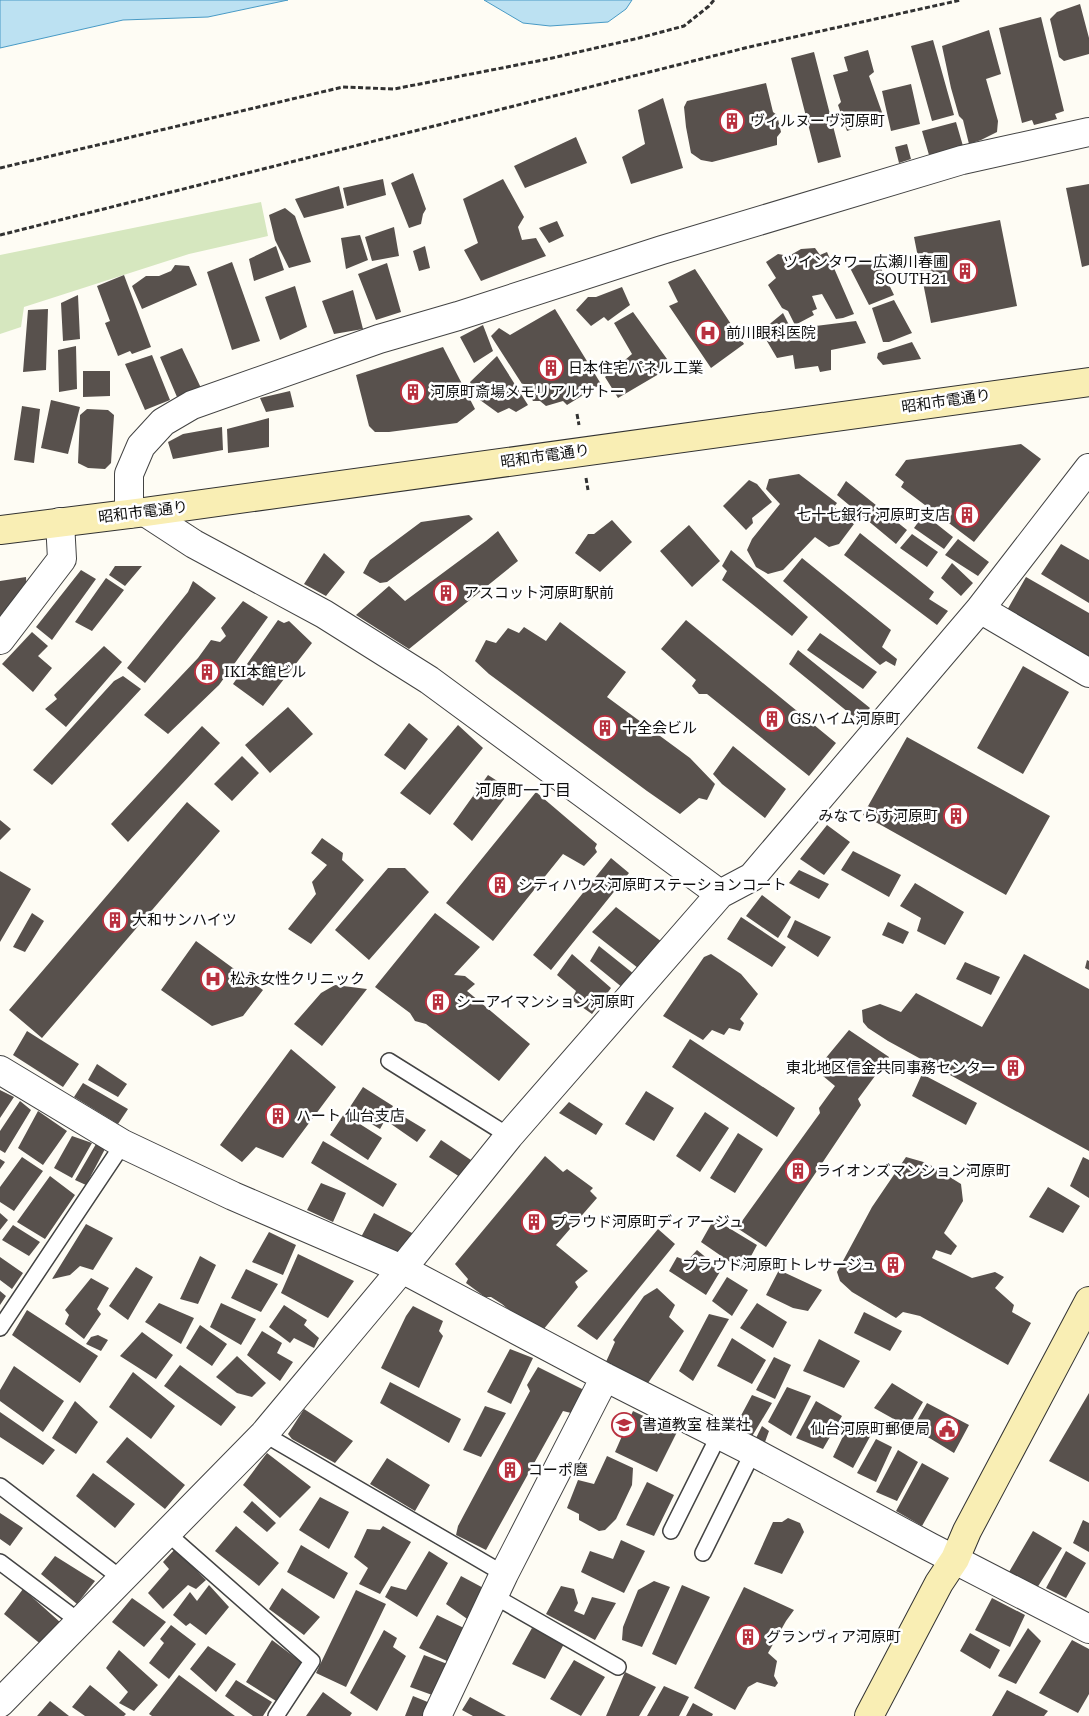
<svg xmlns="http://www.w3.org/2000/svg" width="1089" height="1716" viewBox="0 0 1089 1716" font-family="'Roboto Serif','Noto Sans JP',serif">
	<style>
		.green { fill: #d6e7bf }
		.water { fill: #bce1f2; stroke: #489ac5 }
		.building { fill: #58514d }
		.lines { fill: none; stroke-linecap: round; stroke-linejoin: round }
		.lane-casing { stroke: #434343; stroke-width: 18 }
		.street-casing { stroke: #434343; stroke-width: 30 }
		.secondary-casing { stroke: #323232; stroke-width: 30 }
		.path { stroke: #323232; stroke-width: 3; stroke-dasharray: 5 2.5; stroke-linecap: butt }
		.lane { stroke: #fff; stroke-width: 15 }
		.street { stroke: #fff; stroke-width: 28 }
		.secondary { stroke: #f9eeb4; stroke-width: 28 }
		.labels { text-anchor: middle; stroke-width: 5; stroke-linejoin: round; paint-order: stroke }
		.poi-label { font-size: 15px; fill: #101010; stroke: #fff; text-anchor: start }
		.street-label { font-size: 15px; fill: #101010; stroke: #fff }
		.neighbourhood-label { font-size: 16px; fill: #101010; stroke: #fff }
	</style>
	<rect width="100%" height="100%" fill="#fefcf4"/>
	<path class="green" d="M261,202L268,236L189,254L24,307L21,327L0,334V255Z"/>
	<path class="water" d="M0,0H288L208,17L123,20L0,48Z
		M484,0H632L626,9L608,22L550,26L523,23Z"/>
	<path class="building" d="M1080,4L1089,38V54L1064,61L1059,57L1050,19L1057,12Z
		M1041,17L1064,111L1055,114L1057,119L1034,125L1032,120L1022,123L999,28Z
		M989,30L1001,74L986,79L998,121L997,132L981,140L969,144L963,120L959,116L951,88L942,46Z
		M933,40L954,115L932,121L911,46Z
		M868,50L874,72L869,76L884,118L847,131L838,105L841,102L833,75L848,71L844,57Z
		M814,52L841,157L818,163L791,58Z
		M766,83L773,112L777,115L781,132L777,137V145L712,162L701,160L691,153L686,127L684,107L687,101Z
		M911,84L920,124L891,131L882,91Z
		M663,98L683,168L631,184L622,157L645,144L638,110Z
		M956,122L963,146L929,155L922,131Z
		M576,137L587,163L525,188L514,166Z
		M907,144L911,159L899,163L895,147Z
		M413,173L426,209L423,214L421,224L409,228L391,183Z
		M383,179L386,195L347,206L343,188Z
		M503,179L524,217L518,227L522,240L536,238L546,256L481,281L464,250L478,243L463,199Z
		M1089,184V265L1082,267L1066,188Z
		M339,186L344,208L304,218L295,199Z
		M285,208L295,216L311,262L289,268L275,240L269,215Z
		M1000,220L1017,306L931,323L914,237Z
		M557,221L564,236L549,243L539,228Z
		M394,227L399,256L372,261L365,237Z
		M360,235L368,260L346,269L341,238Z
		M276,246L284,270L254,281L249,259Z
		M425,246L430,268L419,271L413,251Z
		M815,248L820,255L827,252L854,314L843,318L836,319L822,294L812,296L817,309L812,311L814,315L795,325L788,311L782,308L768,285L776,278L766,262L778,254L789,256L801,249Z
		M876,258L894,295L869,305L850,268Z
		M232,262L260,341L232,350L207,272Z
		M387,263L401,312L376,320L358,274Z
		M175,265L189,266L197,285L142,309L132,286L146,276H159L171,271Z
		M695,269L744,344L711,368L669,306L678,302L668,282Z
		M124,275L151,347L132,354L130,351L118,356L105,323L110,321L97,286Z
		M295,286L307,327L280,340L265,297Z
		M622,287L630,305L608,321L604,317L591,326L576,310L588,297H596Z
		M353,290L363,329L334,334L322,301Z
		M78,295L80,339L63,341L61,303Z
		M894,300L912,333L889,342H883L872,308Z
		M48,309L46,370L23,372L28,310Z
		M555,309L601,384L567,405L563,401L546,406L540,401H533L491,336L499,328L510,335Z
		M633,312L667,359L663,366L664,371L618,398L605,377L632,354L614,323Z
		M783,313L791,329L856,321L866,343L831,350V370L820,372L818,366L795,369L793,355L777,358L761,331Z
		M483,325L493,351L474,363L460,337Z
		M912,342L921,359L883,365L877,358L878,353Z
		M76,346L77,389L59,392L58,350Z
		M443,347L475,409L457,423L389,432H375L369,426L356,375Z
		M182,348L201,388L177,397L160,357Z
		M152,355L170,400L145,410L125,364Z
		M497,356L528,405L516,412L509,408L498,413L480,400L470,382Z
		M83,371H110V396L83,397Z
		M290,391L294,407L266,412L260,398Z
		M51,400L80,407L68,454L41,448Z
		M22,406L40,409L34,463L14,460Z
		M87,409L108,410L114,415L111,463L105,469L88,468L78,463L80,415Z
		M269,418V447L228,453L227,429Z
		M222,427L223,450L173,459L168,442L183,434Z
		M1021,444L1041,459L974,542L901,487L904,482L895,475L906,460Z
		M799,474L837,503L834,507L854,524L839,544L829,547L815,537L783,570L768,574L756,567L747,550L752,539L780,504L766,489L769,479Z
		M749,480L757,484L772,502L752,518L753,523L746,530L723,506Z
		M846,481L907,530L896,544L837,495Z
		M924,514L953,537L944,549L914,528Z
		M469,515L473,519L387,582L380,583L363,573L370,560L421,522Z
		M612,520L632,542L600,572L575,553L588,534H594Z
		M689,525L720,561L692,587L660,551Z
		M498,531L518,561L409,649L356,615L389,586L405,601L486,541Z
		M860,533L934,592L929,599L948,611L937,625L844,555Z
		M912,534L938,552L927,567L900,548Z
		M958,539L989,562L978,576L945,555Z
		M1061,544L1089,560V603L1041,574Z
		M731,550L808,617L792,636L722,580L727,571L722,566Z
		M324,553L345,572L326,596L304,584Z
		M802,558L891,630L882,647L897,659L895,666L886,661L880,665L783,581Z
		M952,563L973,583L961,596L941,578Z
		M115,566H142L125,586L109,575Z
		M81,570L96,579L52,640L36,627Z
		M26,577L27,595L0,625V581Z
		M1026,577L1089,613V660L1006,612Z
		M106,578L124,590L92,631L75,622Z
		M193,581L216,598L145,683L127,668L188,592Z
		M243,601L268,617L219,685L168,734L144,715L198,658L211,640L220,642L226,636L221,628Z
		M278,620L284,623L289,621L312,643L263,706L233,684Z
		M686,620L836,743L809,776L707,694H699L692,686L696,680L661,649Z
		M560,622L626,672L607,697L690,758L715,784L707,800L699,798L680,814L647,791L489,674L475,661L486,640L496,643L508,628L519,633L524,627L546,641Z
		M32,632L48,646L38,656L52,668L33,692L2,664Z
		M820,633L877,672L863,689L807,650Z
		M104,646L122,662L66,727L45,709L57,699L54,695Z
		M798,650L870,708L859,721L789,664Z
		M1023,666L1069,692L1023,774L977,748Z
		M123,676L141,689L52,785L33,770L114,681Z
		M288,707L313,734L270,773L245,745Z
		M409,723L428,739L405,770L384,755Z
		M458,725L483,748L430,815L400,793Z
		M202,726L220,743L128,842L111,824Z
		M907,737L1050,816L1006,895L863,815Z
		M733,746L786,789L765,818L722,784L713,774Z
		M242,756L259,773L232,801L214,784Z
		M488,775L511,790L472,841L453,824Z
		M536,792L597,844L595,848L597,852L584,866L563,854L493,941L446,903Z
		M187,802L220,831L42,1038L9,1010Z
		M0,820L11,829L0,840Z
		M827,825L850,842L824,875L800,859Z
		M322,838L343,853L342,860L364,880L311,944L288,929L316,894L312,882L327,865L311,853Z
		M853,851L901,875L889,897L841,870Z
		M611,858L629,873L551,970L533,955Z
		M388,868H405L429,892L369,960L335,930Z
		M799,870L829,884L819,899L789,883Z
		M0,871L31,889L0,942Z
		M915,883L964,912L945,945L917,931L921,918L900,906Z
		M762,895L791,917L778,938L746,916Z
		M616,907L662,942L638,968L592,932Z
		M32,913L44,921L25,952L13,947Z
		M435,913L480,947L454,975L465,976L475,984L467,991L530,1044L499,1081L426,1024L415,1021L410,1013L375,987Z
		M741,917L786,947L772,967L727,939Z
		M795,920L831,937L818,957L787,937Z
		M888,922L909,932L903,944L882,935Z
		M196,941L263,990L243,1016L212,1026L161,990Z
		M599,946L634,974L623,988L590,961Z
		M572,954L611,988L592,1014L572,1000L576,991L557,975Z
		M711,954L741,974L758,994L740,1019L744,1023L740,1031L729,1028L724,1035L712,1030L703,1040L663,1016L704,957Z
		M1024,954L1089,989V1151L888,1041L868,1028L863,1022L862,1010L880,1004L901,1012L916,993L982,1027Z
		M1087,960L1089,961V970L1085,968Z
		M965,962L1000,977L991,995L956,979Z
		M335,985L367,989L322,1046L294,1024L321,993Z
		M849,1030L889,1057L858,1099L861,1105L766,1247L737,1228L820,1113L819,1108L835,1086L823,1076L825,1059Z
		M27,1031L79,1064L63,1087L13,1055Z
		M690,1039L795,1108L777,1137L672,1067Z
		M291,1049L336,1087L283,1158L256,1147L242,1162L220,1145Z
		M97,1064L127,1084L118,1097L88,1080Z
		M922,1074L977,1103L966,1125L912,1096Z
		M83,1083L128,1109L118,1124L74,1097Z
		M363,1087L393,1106L380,1129L348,1110Z
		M0,1090L14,1097L0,1118Z
		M646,1091L674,1108L654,1141L625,1124Z
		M20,1101L31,1110L5,1153L0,1150V1131Z
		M569,1102L603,1124L596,1135L559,1113Z
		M38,1111L67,1131L43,1165L18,1148Z
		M396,1112L426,1130L417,1142L391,1124Z
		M705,1112L729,1128L700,1172L676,1156Z
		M344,1114L382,1138L368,1160L330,1135Z
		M738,1133L763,1149L735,1193L710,1178Z
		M72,1136L92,1143L72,1178L54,1168Z
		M441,1140L471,1160L460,1177L429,1157Z
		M323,1141L397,1184L383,1207L311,1163Z
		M96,1144L105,1149L86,1185L75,1180Z
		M545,1156L563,1172L567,1169L593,1188L590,1191L597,1198L556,1245L588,1271L575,1282L578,1287L543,1330L521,1320L502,1304L491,1297H485L466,1283L468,1279L455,1264Z
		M22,1157L43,1171L14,1211L0,1202V1187Z
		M906,1157L927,1163L961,1184L963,1201L944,1233L957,1246L951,1255L936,1250L932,1258L972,1278L995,1272L1004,1277L995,1288L1014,1305L1012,1312L1031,1323L1008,1365L920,1316L903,1312L896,1318L852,1292L840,1281L837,1272L872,1207Z
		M1083,1157L1089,1160V1198L1070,1186Z
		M0,1159L5,1162L0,1169Z
		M50,1176L75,1195L45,1239L17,1222Z
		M321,1183L346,1193L333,1222L307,1210Z
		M1048,1187L1080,1206L1063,1233L1029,1217Z
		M0,1213L8,1220L0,1230Z
		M374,1213L414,1234L398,1258L360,1239Z
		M714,1219L757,1245L743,1271L701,1242Z
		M86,1224L113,1238L93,1270L80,1266L70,1275L52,1279Z
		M13,1225L40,1242L29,1256L2,1240Z
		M658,1229L675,1244L597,1340L577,1326Z
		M269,1232L296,1245L283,1275L252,1262Z
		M697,1250L721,1270L706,1295L669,1271L677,1257L687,1261Z
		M298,1254L354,1281L328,1318L281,1293Z
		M200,1256L216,1265L198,1304L180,1299Z
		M0,1257L23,1273L12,1289L0,1280Z
		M136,1267L153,1277L128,1320L109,1306Z
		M246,1269L278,1284L261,1312L231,1298Z
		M779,1270L822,1290L808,1311L793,1308L766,1295Z
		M727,1277L748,1290L732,1316L712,1301Z
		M91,1278L109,1288L97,1309L101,1314L84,1339L65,1324L69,1315L65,1310Z
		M657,1288L675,1305L669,1317L684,1331L648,1383L605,1364L615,1342L613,1340L644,1296Z
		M0,1291L6,1296L0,1305Z
		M159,1303L194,1318L181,1344L145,1322Z
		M221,1303L256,1319L241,1345L210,1327Z
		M757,1303L787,1322L773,1348L740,1328Z
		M284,1305L307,1320L304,1325L319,1338L314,1348L294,1338L290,1343L269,1327Z
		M413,1306L443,1321L439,1331L443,1336L419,1388L381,1368L406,1316Z
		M27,1310L98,1356L80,1383L12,1335Z
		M864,1312L902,1331L890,1351L854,1333Z
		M709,1314L729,1319L693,1381L679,1371Z
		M200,1325L227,1344L212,1366L186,1348Z
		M262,1331L282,1343L277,1353L293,1362L280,1381L247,1355Z
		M142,1332L173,1355L156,1379L120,1356Z
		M98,1335L108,1340L101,1351L86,1344L91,1337Z
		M732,1338L766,1360L752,1384L717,1366Z
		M819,1339L860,1361L844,1388L803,1371Z
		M510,1349L533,1358L511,1404L487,1392Z
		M237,1356L266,1383L252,1397L237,1393L216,1377Z
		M774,1357L791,1365L775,1399L756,1390Z
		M180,1365L236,1407L221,1426L164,1386Z
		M14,1366L64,1401L43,1432L0,1401V1390Z
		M538,1367L584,1390L571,1413L563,1411L486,1550L456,1535L458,1526L530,1391L527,1385Z
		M133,1372L175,1406L151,1439L109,1407Z
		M390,1382L461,1419L449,1443L380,1403Z
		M892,1383L923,1402L908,1427L874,1408Z
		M787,1387L811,1396L791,1436L768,1422Z
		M1089,1393V1482L1049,1461Z
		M752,1395L772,1403L751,1438L737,1432L736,1425Z
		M75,1401L98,1422L76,1454L52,1438Z
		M816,1401L842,1416L823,1449L796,1438Z
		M927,1403L969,1425L954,1453L913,1428Z
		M485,1406L506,1413L481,1457L463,1450Z
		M304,1409L353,1441L335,1463L292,1439L288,1434Z
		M633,1411L677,1432L657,1472L615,1452Z
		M0,1412L55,1450L43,1465L0,1437Z
		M850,1422L873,1431L853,1468L833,1457Z
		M762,1426L769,1431L765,1442L756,1438Z
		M127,1437L185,1485L165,1509L106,1462Z
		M876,1439L892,1447L876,1482L857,1473Z
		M898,1450L918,1462L897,1501L876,1492Z
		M267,1453L311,1487L280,1518L243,1485Z
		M607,1456L633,1468L632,1485L616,1519L605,1530L599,1531L579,1520V1514L567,1508L578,1480L594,1484Z
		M387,1458L430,1485L415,1511L370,1484Z
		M922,1463L949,1478L922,1526L896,1511Z
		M93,1473L135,1504L115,1528L76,1496Z
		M647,1482L674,1495L654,1536L626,1525Z
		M320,1497L349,1512L329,1549L299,1530Z
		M252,1501L276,1523L267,1532L243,1512Z
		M0,1513L23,1528L10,1546L0,1539Z
		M788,1518L800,1523L804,1532L782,1574L754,1564L773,1522H782Z
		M1083,1520L1089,1523V1552L1073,1543Z
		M236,1526L279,1563L259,1586L215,1551Z
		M383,1526L411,1542L380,1594L359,1584L368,1568L354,1557L367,1529L380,1530Z
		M1033,1531L1062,1548L1037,1588L1009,1572Z
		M621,1540L645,1551L624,1593L581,1572L590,1551L613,1559Z
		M301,1545L348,1573L334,1599L287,1572Z
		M175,1549L206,1580L196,1589L188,1585L163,1609L148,1593L169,1569L163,1562Z
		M429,1551L448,1563L417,1617L385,1597L391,1586L406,1590Z
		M1066,1551L1086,1563L1066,1598L1046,1588Z
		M55,1556L95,1581L77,1604L41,1574Z
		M461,1576L489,1591L473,1623L446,1604Z
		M654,1581L670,1587L642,1647L622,1640L623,1627L638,1590Z
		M209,1585L229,1607L206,1635L190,1623L186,1626L173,1615L190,1592L197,1601Z
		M682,1585L710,1597L676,1665L652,1654Z
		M561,1586L574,1589L578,1603L574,1611L584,1615L592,1597L616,1603L595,1640L546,1614Z
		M744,1587L794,1610L786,1621L768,1653L777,1661L774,1676L778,1683L775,1687L757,1682L748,1687L735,1710L694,1688Z
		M282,1588L320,1617L304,1635L269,1609Z
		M23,1589L61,1623L43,1646L4,1614Z
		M356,1590L386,1604L346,1687L316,1673Z
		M132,1598L166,1622L144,1647L112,1622Z
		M992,1598L1025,1615L1010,1647L975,1630Z
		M437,1615L466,1629L449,1662L419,1648Z
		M171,1625L196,1644L169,1679L149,1663L164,1643L160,1639Z
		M532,1628L565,1642L545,1679L512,1664Z
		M1028,1628L1041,1641L1016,1684L998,1676Z
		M384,1630L397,1638L393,1647L406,1656L377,1711L350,1693Z
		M970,1633L1000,1650L990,1669L960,1651Z
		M272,1640L305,1665L276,1701L246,1682Z
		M1072,1640L1089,1649V1694L1078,1713L1039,1693Z
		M208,1646L236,1664L216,1692L190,1669Z
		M119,1650L158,1685L134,1711L119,1703L128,1692L106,1668Z
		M424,1655L450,1665L435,1696L410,1687Z
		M574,1660L605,1677L581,1716L550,1699Z
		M625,1672L656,1687L639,1716H606Z
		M179,1675L235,1716H152L149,1714Z
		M236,1680L272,1702L263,1716H253L225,1696Z
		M90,1685L126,1714L124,1716H85L72,1707Z
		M664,1686L689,1697L679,1716H647Z
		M1007,1690L1048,1711L1044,1716H992Z
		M323,1692L352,1713L350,1716H306Z
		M413,1696L430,1703L424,1716H405Z
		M470,1697L506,1716H473L462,1710Z
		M50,1701L69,1716H37Z
		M693,1703L713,1714L712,1716H686Z"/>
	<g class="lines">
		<defs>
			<path id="lane" d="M389,1061L509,1136
				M0,1328L123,1144
				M264,1434L504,1574
				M0,1486L122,1579
				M671,1531L719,1435
				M167,1533L312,1661L276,1716
				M703,1553L753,1452
				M0,1562L80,1622
				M494,1596L618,1667"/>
			<path id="street" d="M145,512L194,544L324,614L429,680L720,894
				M129,514V474L141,446L163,422L192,405L379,339L458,316L662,250L962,160L1089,132
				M980,609L1089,673
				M0,640L62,559L60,522
				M0,1070L123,1144L233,1196L402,1269L605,1377L753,1452L930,1547L1089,1629
				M0,1703L264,1434L402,1269L509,1136L720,894L752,877L980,609L1089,468
				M437,1716L504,1574L605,1377"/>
			<path id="secondary" d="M0,530L145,512L1089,382
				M869,1716L939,1583L955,1559L967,1531L1089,1301"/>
		</defs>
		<use href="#lane" class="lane-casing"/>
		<use href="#street" class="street-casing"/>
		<use href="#secondary" class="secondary-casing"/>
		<path class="path" d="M0,168L343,87L394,89L548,59L639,38L684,26L709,6L714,0
			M0,235L749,47L961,0
			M577,414L579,425
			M586,478L588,490"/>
		<use href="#lane" class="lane"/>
		<use href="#street" class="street"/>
		<use href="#secondary" class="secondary"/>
	</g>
	<defs>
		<symbol id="building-ring" viewBox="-11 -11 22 22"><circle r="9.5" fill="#fff" stroke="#b8313f" stroke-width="1.5"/><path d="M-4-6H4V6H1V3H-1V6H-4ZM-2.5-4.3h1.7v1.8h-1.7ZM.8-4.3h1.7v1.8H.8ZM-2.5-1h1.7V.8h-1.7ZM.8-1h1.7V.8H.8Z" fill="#b8313f"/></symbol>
		<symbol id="hospital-ring" viewBox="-11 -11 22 22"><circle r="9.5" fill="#fff" stroke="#b8313f" stroke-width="1.5"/><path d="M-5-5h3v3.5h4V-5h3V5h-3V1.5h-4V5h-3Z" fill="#b8313f"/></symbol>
		<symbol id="school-ring" viewBox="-11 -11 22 22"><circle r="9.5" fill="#fff" stroke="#b8313f" stroke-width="1.5"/><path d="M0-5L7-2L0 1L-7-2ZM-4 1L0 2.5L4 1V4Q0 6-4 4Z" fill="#b8313f"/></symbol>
		<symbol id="civic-ring" viewBox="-11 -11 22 22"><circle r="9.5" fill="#fff" stroke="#b8313f" stroke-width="1.5"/><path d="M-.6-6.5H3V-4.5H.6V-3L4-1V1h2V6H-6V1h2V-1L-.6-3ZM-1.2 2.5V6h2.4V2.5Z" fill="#b8313f"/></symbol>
	</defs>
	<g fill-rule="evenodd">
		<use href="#building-ring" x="718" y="107" width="28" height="28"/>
		<use href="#building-ring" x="951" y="257" width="28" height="28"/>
		<use href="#hospital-ring" x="694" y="319" width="28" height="28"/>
		<use href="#building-ring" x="537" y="354" width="28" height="28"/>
		<use href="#building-ring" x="399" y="378" width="28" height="28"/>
		<use href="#building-ring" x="953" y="501" width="28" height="28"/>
		<use href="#building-ring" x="432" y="579" width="28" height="28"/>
		<use href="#building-ring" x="193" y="658" width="28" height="28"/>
		<use href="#building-ring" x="758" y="705" width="28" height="28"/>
		<use href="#building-ring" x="591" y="714" width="28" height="28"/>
		<use href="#building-ring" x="942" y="802" width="28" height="28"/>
		<use href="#building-ring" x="486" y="871" width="28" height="28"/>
		<use href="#building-ring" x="101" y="906" width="28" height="28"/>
		<use href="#hospital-ring" x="199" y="965" width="28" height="28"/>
		<use href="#building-ring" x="424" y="988" width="28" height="28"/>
		<use href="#building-ring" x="999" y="1054" width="28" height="28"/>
		<use href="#building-ring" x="264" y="1102" width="28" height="28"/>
		<use href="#building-ring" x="784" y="1157" width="28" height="28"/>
		<use href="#building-ring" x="520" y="1208" width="28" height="28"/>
		<use href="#building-ring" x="879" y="1251" width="28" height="28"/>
		<use href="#school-ring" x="610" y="1411" width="28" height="28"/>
		<use href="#civic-ring" x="933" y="1415" width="28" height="28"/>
		<use href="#building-ring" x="496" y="1456" width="28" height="28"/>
		<use href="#building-ring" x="734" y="1623" width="28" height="28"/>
	</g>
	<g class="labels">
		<g class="poi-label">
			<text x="750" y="126">ヴィルヌーヴ河原町</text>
			<text x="948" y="267" text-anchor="end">ツインタワー広瀬川春圃<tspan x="948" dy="17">SOUTH21</tspan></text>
			<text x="726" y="338">前川眼科医院</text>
			<text x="568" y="373">日本住宅パネル工業</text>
			<text x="430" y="397">河原町斎場メモリアルサトー</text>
			<text x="950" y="520" text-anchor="end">七十七銀行 河原町支店</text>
			<text x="464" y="598">アスコット河原町駅前</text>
			<text x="224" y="677">IKI本館ビル</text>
			<text x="790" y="724">GSハイム河原町</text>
			<text x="622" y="733">十全会ビル</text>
			<text x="938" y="821" text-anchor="end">みなてらす河原町</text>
			<text x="518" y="890">シティハウス河原町ステーションコート</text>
			<text x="132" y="925">大和サンハイツ</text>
			<text x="230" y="984">松永女性クリニック</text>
			<text x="456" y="1007">シーアイマンション河原町</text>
			<text x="996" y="1073" text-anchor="end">東北地区信金共同事務センター</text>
			<text x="296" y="1121">ハート 仙台支店</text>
			<text x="816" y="1176">ライオンズマンション河原町</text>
			<text x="552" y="1227">プラウド河原町ディアージュ</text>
			<text x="876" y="1270" text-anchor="end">プラウド河原町トレサージュ</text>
			<text x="642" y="1430">書道教室 桂業社</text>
			<text x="930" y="1434" text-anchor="end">仙台河原町郵便局</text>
			<text x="528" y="1475">コーポ麿</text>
			<text x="766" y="1642">グランヴィア河原町</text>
		</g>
		<g class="street-label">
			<text transform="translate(946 401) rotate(-8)" y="5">昭和市電通り</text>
			<text transform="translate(545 456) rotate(-8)" y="5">昭和市電通り</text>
			<text transform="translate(143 512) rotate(-7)" y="5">昭和市電通り</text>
		</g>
		<g class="neighbourhood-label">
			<text x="523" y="796">河原町一丁目</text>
		</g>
	</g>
</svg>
